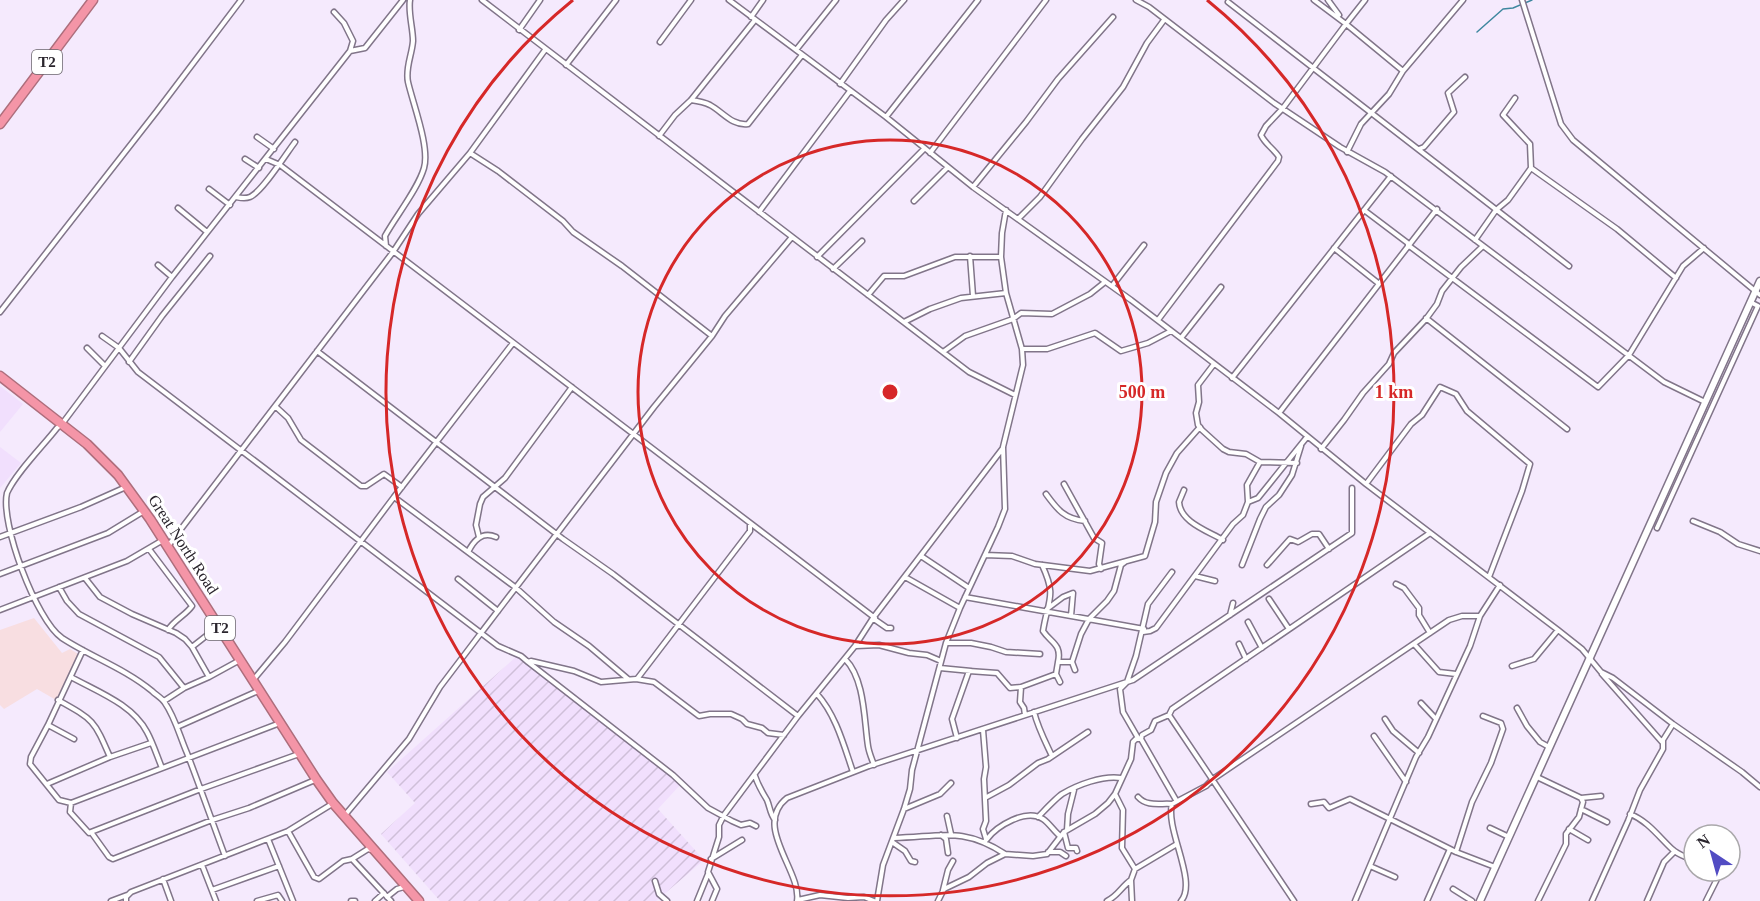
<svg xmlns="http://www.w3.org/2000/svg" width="1760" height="901" viewBox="0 0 1760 901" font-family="'Times New Roman',serif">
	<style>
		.built { fill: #f1dffd }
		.industrial { fill: url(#industrial-furrows) }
		.education { fill: #f8dee1 }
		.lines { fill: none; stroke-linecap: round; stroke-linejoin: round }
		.stream { stroke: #3e879f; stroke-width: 1.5 }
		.street-casing { stroke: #817589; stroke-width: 7 }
		.secondary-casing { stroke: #817589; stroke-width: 9 }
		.highway-casing { stroke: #ad6e7c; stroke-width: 11 }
		.street { stroke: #fff; stroke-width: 4 }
		.secondary { stroke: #fff; stroke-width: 6 }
		.highway { stroke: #f495a7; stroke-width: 8 }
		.ring { fill: none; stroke: #d62828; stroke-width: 3 }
		.labels { text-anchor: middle; stroke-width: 6; stroke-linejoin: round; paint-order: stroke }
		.shield { fill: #fff; stroke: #6a666c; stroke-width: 1.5 }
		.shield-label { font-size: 15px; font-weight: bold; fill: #2a252d }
		.street-label { font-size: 16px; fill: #2a252d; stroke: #fff }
		.centre { fill: #d62828; stroke: #fff; stroke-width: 3 }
		.ring-label { font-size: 18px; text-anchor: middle; font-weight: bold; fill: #d62828; stroke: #fff; stroke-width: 6; stroke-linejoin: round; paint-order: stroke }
	</style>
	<defs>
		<pattern id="industrial-furrows" width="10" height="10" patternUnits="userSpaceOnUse" patternTransform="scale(1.5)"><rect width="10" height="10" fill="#f1dffd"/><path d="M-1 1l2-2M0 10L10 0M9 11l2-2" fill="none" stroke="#cfbfd9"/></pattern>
	</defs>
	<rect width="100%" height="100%" fill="#f5eafd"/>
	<path class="built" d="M0,386L23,404L0,432Z
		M0,447L21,463L0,488Z"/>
	<path class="industrial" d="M518,655L681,784L658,809L704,860L656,901H440L381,834L415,803L387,772Z"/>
	<path class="education" d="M34,618L62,653L70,649L78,654L79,658L56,700L37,689L4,709L0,705V630Z"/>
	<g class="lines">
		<path class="stream" d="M1477,32L1503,9L1513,8L1532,0"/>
		<defs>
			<path id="street" d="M482,0L969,372L1015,395
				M729,0L886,117L973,187L1131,300L1279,413L1366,484L1558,630L1582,649L1601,672L1613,678L1673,724L1742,772L1760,787
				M1136,0L1149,7L1274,103L1340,147L1385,172L1664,382L1705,402
				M1328,0L1339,15
				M1365,0L1346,24L1403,71L1463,0
				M1522,0L1561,124L1573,140L1760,295
				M1228,2L1569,266
				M751,17L763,0
				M519,30L540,0
				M660,42L691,0
				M796,50L836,0
				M350,51L365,48L403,0
				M566,65L616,0
				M840,84L886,20L904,0
				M691,100C698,101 704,102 710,105C723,112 732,126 748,124L802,55
				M886,117L978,0
				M659,136L675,115L691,100L755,20
				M257,137L274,149
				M1419,149L1424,147L1454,112L1448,93L1465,77
				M1347,152L1361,124L1389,94L1403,71
				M470,153L498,171L563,221L573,232L622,266L712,336
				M930,153L1046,0
				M245,159L259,168
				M266,159L280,165L875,618
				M1531,168L1617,229L1676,278
				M973,187L1026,122L1058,79L1113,17
				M209,189L230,205
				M236,197C241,198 245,199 250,197C262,192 286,154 295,142
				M914,201L948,167
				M178,208L207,232
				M1364,210L1409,244
				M759,212L850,91
				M1018,219L1040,197L1082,139L1123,87L1147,43L1164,20
				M1475,240L1496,210L1508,200L1531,168L1530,144L1503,115L1515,98
				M1408,245L1598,387L1629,355L1683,266L1704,248
				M386,246L385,236C396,216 418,189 424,168C430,147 413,104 408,82C405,68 412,55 413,41C413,28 408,13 410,0
				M1334,248L1378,283
				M970,256L973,296
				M817,257L924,149
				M158,265L172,277
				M833,269L862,241
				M1112,286L1144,245
				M868,295L884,276H904L955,257H1001
				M0,312L157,111L241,0
				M1426,318L1567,429
				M1158,320L1278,161L1279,157C1274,149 1265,144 1261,135L1266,126L1283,108L1346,24L1314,0
				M904,322L930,309L961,298L1006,293
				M102,336L119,348L138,372L481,633L440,687L409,739L345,815
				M1181,338L1221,287
				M87,348L105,366
				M1022,349H1047L1095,333L1121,351L1148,343L1171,331
				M317,351L563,539L613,574L798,716
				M943,352L965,336L1013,319L1021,313L1052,314L1090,294L1105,282
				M129,362L162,316L210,256
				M1214,364L1198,385L1199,402L1196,413L1198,425L1202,430L1223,449L1229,452L1246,454L1260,462L1297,463
				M1232,378L1391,176
				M275,406L288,418L301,440L361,486H366L384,474L402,487
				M1279,413L1437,209
				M1321,449L1344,420L1363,393L1389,364L1394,353L1426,319L1437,304L1442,291L1461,267L1483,246
				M1064,484L1094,538L1102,543L1099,564L1101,569
				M1366,484L1411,424L1422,415L1440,387L1456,394L1467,411L1530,464L1522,491L1489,577
				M1184,490L1179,502C1180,522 1208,531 1223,540
				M1046,494C1057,509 1064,519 1085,521
				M394,497L513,343
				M1248,502L1247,485L1260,462
				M1693,521L1720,532L1738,544L1760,551
				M1657,528L1758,306L1750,302
				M0,537L81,507L126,487
				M479,537L476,525L480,504L483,497L505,478L572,387
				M168,546L393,252L418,214L470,153L545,50
				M149,549L192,606C186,615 174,620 168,630
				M468,552C474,540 482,531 496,537
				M985,555L1012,556L1035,564L1090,571L1145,556L1155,522L1156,502L1166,473L1177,453L1200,427
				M921,556L969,588
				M1042,565C1057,597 1048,599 1043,631C1051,643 1062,644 1058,662H1072
				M1242,565L1260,519L1266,507L1279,495L1292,475L1301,446
				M1267,565L1290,539L1298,542L1312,534H1319L1329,549
				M0,574L108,533L144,511
				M1195,576L1215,581
				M905,577L960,608
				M85,578L100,597L132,614L176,633L185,639L192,647L209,677L184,688L164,701
				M458,579L498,611
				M1396,584L1404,588L1419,608V615L1430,633
				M59,587L67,601L79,614L159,657L184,688
				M965,597L1144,629
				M1269,599L1289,629
				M1047,609L1063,597L1073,593L1071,616
				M0,610L127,561L163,540
				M1230,615L1233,603
				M874,619L887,628H891
				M1248,622L1262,648
				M1143,632L1150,631L1156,628L1233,524L1243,515L1248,502L1258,498L1307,437
				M946,643H971L991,647L1006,652L1040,654
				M1239,644L1246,659
				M1414,644L1439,672L1456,674
				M856,646L879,645L909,653L927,655L941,661
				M192,647L206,636L219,629
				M845,659C865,679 864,720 868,746C869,753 872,759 874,765
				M528,662L673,775L708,808L732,821L741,825L750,823L756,826
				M1512,666L1534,659L1558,630
				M940,668L971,671
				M1075,670L1072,662L1081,634L1089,619L1107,601L1114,591L1121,565L1125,562
				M1056,674L1060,682
				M1602,674L1662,742
				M71,677C98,692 132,704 147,732C153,743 157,756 162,768
				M209,677L240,660
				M254,679L285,642L394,497L515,587L554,622L589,646L628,679
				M637,679L750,531V525
				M1021,687L1056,674L1058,662
				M817,694C836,715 844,746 853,772
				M58,700C94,720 94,720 110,757
				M1421,703L1436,719
				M1517,708L1527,726L1540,742L1549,747
				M1034,712C1038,728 1045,741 1052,756
				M1385,719L1393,731L1419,753
				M48,725L31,757L30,764L59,800L71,803L280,723
				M177,727L258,691
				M983,730L986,767L984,779L986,821L983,829L986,839L985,843
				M784,735L768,733L762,728L747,724L742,719L731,714H710L699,716L654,682L636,679L601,682L574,671L531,661L528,662L521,656L498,646L481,633L654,407L712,336L725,316L792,237
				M1374,736L1406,782
				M957,738L952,719L969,671L997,673L1010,688L1021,687L1020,702L1024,708L1025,715
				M1138,738L1123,712L1120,689L1127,682L1136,656L1148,604L1172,572
				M74,739L48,725L83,650
				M1141,739L1176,800
				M755,776C758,785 762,792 767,800C770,807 770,814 775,820
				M1537,777L1581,798L1583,802L1579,817L1566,834V844L1538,901
				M47,784L110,757L151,743
				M1115,794L1123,810L1122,848L1135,869
				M1138,797C1147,807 1160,803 1172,804
				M985,798L1009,785L1038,763L1048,759L1088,732
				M1581,798L1601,796
				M71,803L70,812L89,833L91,832L109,857L113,859L212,820L249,808L315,780
				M1311,804L1324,802L1329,808L1350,799L1456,852L1495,867
				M904,809L940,794L951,783
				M1581,809L1607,822
				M1630,814C1648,821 1659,837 1672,849C1678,855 1687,857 1694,861
				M947,816L951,834
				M1038,817C1044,811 1056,798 1062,794C1077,785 1103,775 1121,778
				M1490,828L1509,837
				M1569,829L1588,840
				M1067,830L1068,814L1074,790
				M288,831L314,877L319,879L343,861L352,859L391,901
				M91,832L201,789L299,754
				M1064,832L1068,848H1076L1077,851
				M941,835L946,839L948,853
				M894,838C940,837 963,826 1005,854
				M268,839L293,901
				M987,839C997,826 1026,808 1043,819C1049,823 1054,831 1060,836
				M892,842L905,851L911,861L915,862
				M1048,852H1060L1066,856
				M1456,852L1472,802L1491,763L1503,729L1501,723L1483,716
				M225,856C212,821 200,787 187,753C180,737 175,717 165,703C162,698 156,695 152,691C124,668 91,657 62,638C36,620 0,523 7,493C15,474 43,446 57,428L62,424L172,277L350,51L353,41L344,23L334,12
				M352,859L368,849L372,850
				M711,859L742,840
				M202,865L216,901
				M1370,866L1395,877
				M163,879L171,901
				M655,881L659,894L667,901
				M1453,889L1472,901
				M212,890L279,866
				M943,890L948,870L953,861
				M387,897L397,889L404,887
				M798,900L820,895L848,898L864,897L874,901
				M111,901L127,895
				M126,901V897L131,892L288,831L332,804
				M257,901L278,895L282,901
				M351,901H355
				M375,901L384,893
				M697,901L708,874
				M712,901L717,889L708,872L719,837V825L724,815L798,716L855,646L873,618L1003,448
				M797,901C802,871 752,826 787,798L869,766L1133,680L1352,533V488
				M877,901L883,865L904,809L910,789L912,770L946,643L960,608L998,527L1005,509L1003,447L1023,365L1022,349L1006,293L1001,257L1002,233L1006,210
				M938,901L944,889L969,877L987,863L1005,854L1033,856L1047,854L1064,832L1095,814L1108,803L1115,794L1131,759L1133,742L1136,739H1141L1142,735L1151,730L1155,721L1169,715
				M1107,901C1118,896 1122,886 1131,880
				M1132,901L1131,880L1135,869L1177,844
				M1181,901C1198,882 1165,829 1172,804L1206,786L1213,779L1449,620L1462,616H1480
				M1294,901L1169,715L1172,709L1430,533
				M1355,901L1416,757L1428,737L1470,646L1480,616L1500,585
				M1427,901L1450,849
				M1592,901L1628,821L1640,790L1663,749V740L1673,724
				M1647,901L1664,862L1674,852
				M1706,901L1717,879L1709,871"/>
			<path id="secondary" d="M1480,901L1760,281"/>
			<path id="highway" d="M0,124L93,0
				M0,376L87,444L118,475L150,519L316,779L333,803L419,901"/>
		</defs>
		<use href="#street" class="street-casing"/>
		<use href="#secondary" class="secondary-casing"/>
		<use href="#highway" class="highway-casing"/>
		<use href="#street" class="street"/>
		<use href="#secondary" class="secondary"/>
		<use href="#highway" class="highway"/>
	</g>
	<g class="ring">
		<circle cx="890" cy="392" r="252"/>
		<path d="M1207 0A504 504 0 1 1 573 0"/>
	</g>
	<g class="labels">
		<g class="shield">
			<rect x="32" y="50" width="30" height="24" rx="4.5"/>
			<rect x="205" y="616" width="30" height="24" rx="4.5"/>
		</g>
		<g class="shield-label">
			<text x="47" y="67">T2</text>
			<text x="220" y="633">T2</text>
		</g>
		<g class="street-label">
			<text transform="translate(184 544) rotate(57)" y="6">Great North Road</text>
		</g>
	</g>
	<circle cx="890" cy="392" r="9" class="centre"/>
	<g class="ring-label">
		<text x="1142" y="398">500 m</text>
		<text x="1394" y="398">1 km</text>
	</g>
	<g transform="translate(1712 853) rotate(324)"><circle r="28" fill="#ffffff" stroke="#aaa8ab" stroke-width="1.5"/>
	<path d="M0-4.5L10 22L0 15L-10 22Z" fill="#524cc3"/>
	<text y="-9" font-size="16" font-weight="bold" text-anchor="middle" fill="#2a252d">N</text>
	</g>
</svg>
